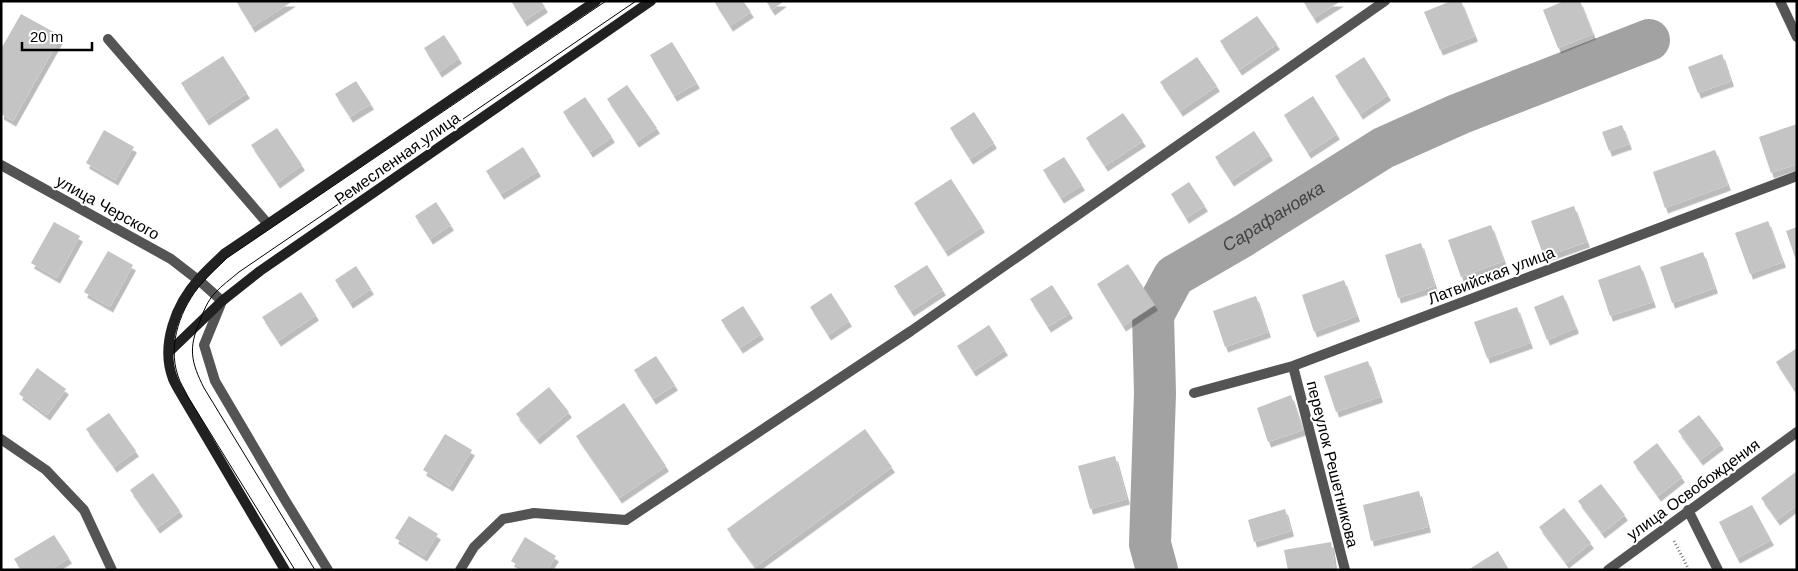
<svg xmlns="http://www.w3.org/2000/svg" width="1798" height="571" viewBox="0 0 1798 571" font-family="Helvetica,sans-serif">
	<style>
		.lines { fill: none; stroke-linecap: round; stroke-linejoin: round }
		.river { stroke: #a2a2a2; stroke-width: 42 }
		.building { fill: #c4c4c4; filter: url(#shadow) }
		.path { stroke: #767676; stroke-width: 3; stroke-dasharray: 1 2.5; stroke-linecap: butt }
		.lane { stroke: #545454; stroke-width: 10 }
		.street { stroke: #545454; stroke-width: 10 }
		.secondary { stroke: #212121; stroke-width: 10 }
		.tram { stroke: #000; stroke-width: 1 }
		.labels { text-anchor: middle; stroke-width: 4; stroke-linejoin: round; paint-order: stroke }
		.street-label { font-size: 16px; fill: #000; stroke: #fff }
		.water-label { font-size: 18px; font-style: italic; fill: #434343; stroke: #fff }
	</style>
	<defs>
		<filter id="shadow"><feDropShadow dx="3" dy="5.5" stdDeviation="0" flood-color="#0004"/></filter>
	</defs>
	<rect width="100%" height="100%" fill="#fff"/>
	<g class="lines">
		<path class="river" id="s1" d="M1157,570L1150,544L1155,393L1153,315L1174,276L1243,236L1383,148L1459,114L1649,40"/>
	</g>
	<path class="building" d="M236,1H293L252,27Z
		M511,1H541L545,7L524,21Z
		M717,1H743L751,12L730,26L715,3Z
		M766,1H784L772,10Z
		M1303,1H1341L1314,18Z
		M1451,1H1461L1475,36L1440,50L1424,12Z
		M1564,1H1580L1593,34L1558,48L1543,10Z
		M21,14L61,36L13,121L1,114V49Z
		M1257,16L1277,44L1239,70L1220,41Z
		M444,35L459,58L439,72L424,48Z
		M672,42L697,83L674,96L650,55Z
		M1722,54L1731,81L1698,93L1688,67Z
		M223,56L247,93L206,120L181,83Z
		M1197,57L1217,86L1180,111L1160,82Z
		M1364,57L1388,95L1360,114L1335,76Z
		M356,81L371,104L350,117L335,94Z
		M627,85L657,128L636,142L607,99Z
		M1313,96L1337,134L1308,153L1284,115Z
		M585,97L612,137L590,152L563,112Z
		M974,112L994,143L970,159L950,128Z
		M1123,113L1143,141L1105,166L1086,138Z
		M1797,124V164L1771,173L1759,137Z
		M1622,125L1629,144L1609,151L1602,132Z
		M277,128L302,165L277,183L251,145Z
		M104,130L134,147L115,180L86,163Z
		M1254,131L1270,155L1231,181L1215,157Z
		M523,147L538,171L501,194L486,171Z
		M1715,150L1728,185L1665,208L1653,172Z
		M1064,157L1082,185L1061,198L1043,170Z
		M951,179L982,227L945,251L914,203Z
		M1189,182L1205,206L1186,218L1171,194Z
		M436,202L451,225L430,239L415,216Z
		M1574,206L1587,242L1544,257L1531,221Z
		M1768,221L1783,262L1750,274L1735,233Z
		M54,222L80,236L57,278L31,263Z
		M1491,225L1504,261L1461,277L1448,240Z
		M1797,227V259L1796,260L1786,231Z
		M1421,243L1435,286L1398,298L1385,255Z
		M108,251L133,265L110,307L84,292Z
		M1703,252L1715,288L1672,303L1660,267Z
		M1128,264L1155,305L1123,326L1097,284Z
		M927,265L943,290L911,311L894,286Z
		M1640,265L1653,302L1610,316L1598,280Z
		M356,266L371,289L350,303L335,280Z
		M1344,280L1357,316L1314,332L1302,295Z
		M1052,285L1070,313L1048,327L1030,299Z
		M301,292L316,315L278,341L262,317Z
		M831,293L849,321L828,335L810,307Z
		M1563,295L1576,328L1547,340L1534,307Z
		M1256,296L1268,332L1225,347L1213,311Z
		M743,306L761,334L740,348L721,320Z
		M1517,307L1530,343L1487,358L1474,322Z
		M989,325L1005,350L973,371L957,346Z
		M1797,348V385L1793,388L1776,362Z
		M656,356L675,385L653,399L634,370Z
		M1368,361L1380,397L1336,412L1324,376Z
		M37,368L66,389L47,415L19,394Z
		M549,387L569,412L537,439L516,414Z
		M1291,395L1303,430L1268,442L1257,408Z
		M624,403L666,466L619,498L576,436Z
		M109,413L136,451L114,467L86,429Z
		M1699,415L1721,444L1700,460L1678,431Z
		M865,429L892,467L755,567L727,529Z
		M445,434L472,450L450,486L423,470Z
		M1657,443L1682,477L1658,496L1633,462Z
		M1115,456L1127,499L1090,509L1078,466Z
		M1797,471V505L1777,520L1761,498Z
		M153,473L180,511L157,528L130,490Z
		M1601,484L1625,515L1602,533L1578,501Z
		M1419,491L1428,527L1371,541L1363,505Z
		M1752,505L1771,540L1737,558L1719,522Z
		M1564,508L1591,543L1566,563L1539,527Z
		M1285,509L1291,531L1254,542L1248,520Z
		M409,516L438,534L424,556L395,538Z
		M54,535L69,558L50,570H21L14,559Z
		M525,537L556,556L547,570H526L511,561Z
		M1331,542L1335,570H1288L1284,550Z
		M1498,551L1509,570H1468Z"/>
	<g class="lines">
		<path class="path" d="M1674,541L1689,570"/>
		<path class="lane" d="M108,39L268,224"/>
		<path class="street" d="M1780,1L1797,37
			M1,165L171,259L202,283L222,301L204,345L215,381L285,500L328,570
			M1293,366L1345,570
			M1194,393L1293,366L1797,176
			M1,439L46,470L84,510L112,570
			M1688,510L1718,570
			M460,570L474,547L503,519L534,513L626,520L911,331L1385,1
			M1608,570L1797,432"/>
		<path class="secondary" d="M169,352L222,301L260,271L651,1
			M285,570L184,399C180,392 176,386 173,379C160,345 176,304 199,279C207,270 216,262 224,254L596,1"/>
		<path class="tram" d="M295,570L188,397C185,390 180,383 178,376C167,344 181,307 202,283C210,274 219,266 227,258L606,1
			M315,570L204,388C191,362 188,348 200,321C203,312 208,300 215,293C222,285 231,279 239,272L636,1"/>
	</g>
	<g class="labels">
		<g class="street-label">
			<text transform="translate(397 158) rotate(-35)" y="6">Ремесленная улица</text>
			<text transform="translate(108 207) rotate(29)" y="6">улица Черского</text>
			<text transform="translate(1491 275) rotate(-21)" y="6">Латвийская улица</text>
			<text transform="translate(1333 464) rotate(76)" y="6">переулок Решетникова</text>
			<text transform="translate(1693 489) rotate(-36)" y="6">улица Освобождения</text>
		</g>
		<g class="water-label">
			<text dy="6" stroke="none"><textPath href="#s1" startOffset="416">Сарафановка</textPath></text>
		</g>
	</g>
	<rect width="1798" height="571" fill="none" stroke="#000000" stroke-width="5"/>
	<path d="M22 42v8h70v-8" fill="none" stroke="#000000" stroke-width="2.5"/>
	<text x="30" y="42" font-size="15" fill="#000000" stroke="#ffffff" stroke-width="4" paint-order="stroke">20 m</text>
</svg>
